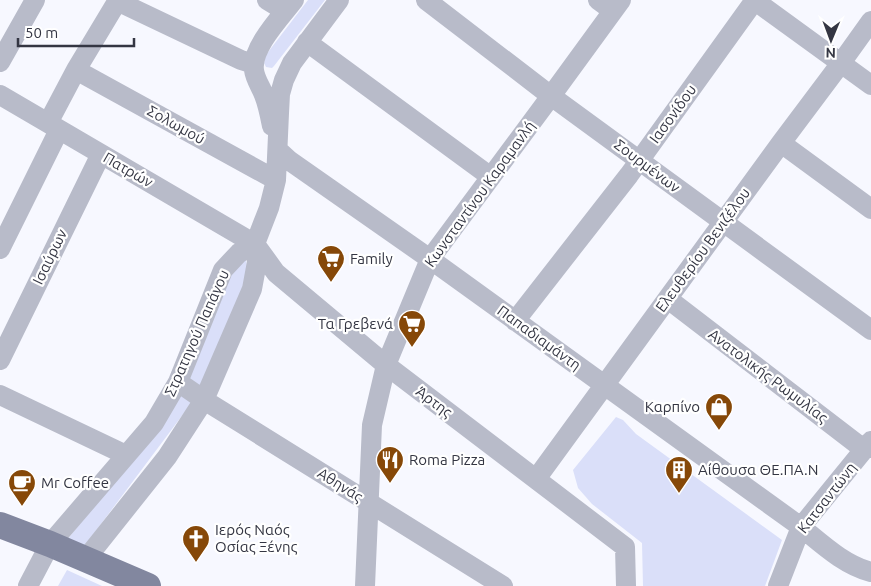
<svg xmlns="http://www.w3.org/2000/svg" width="871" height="586" viewBox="0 0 871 586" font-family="Ubuntu,sans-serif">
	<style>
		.green { fill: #dadff9 }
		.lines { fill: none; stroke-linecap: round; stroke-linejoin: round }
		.minor { stroke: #b8bbc9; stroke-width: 20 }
		.major { stroke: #82879f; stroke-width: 26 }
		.labels { text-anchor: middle; stroke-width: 4.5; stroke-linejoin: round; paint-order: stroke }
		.street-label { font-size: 15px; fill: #343643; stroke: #fff }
		.poi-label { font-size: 15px; fill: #343643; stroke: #fff; text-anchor: start }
	</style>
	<rect width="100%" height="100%" fill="#f7f8ff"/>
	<path class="green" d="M308,0H325L274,66L272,68L266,67L264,63L265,56Z
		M246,260L250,279L196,397L83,548L67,540L130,460L231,269Z
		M616,417L623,420L636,434L782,540L765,586H643L642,543L592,504L578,488L573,470Z
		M67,570L102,586H58Z"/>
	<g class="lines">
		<path class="minor" d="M267,0L285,11
			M426,0L551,96L871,330
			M598,0L613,11
			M754,0L871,85
			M117,1L241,60L254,64
			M307,42L491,177
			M0,62L35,0
			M76,70L276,180
			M0,95L255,244L276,273L386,365L625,547L626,586
			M48,123L76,70L118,0
			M272,126C270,116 268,105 264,95C261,87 255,79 254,70C251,48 281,17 294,0
			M781,143L871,209
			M278,150L290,161L430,259L801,527C822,544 844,565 871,572
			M0,249L59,130
			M668,299L857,444L871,448
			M515,321L629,175L755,0
			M0,360L101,154
			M178,382L204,400L503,586
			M0,395L126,455
			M536,479L781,143L841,63L871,21
			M85,560L167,457L204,400L252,289L257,262L255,244L269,208L276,180L279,113L280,94L284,80L292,63L339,0
			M28,586L50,544L154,423L178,382L223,270L239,253L255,244
			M365,586L372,425L386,365L430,259L551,96L621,0
			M778,586L801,527L871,441"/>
		<path class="major" d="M0,525L50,544L148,586"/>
	</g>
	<defs>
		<symbol id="supermarket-pin" viewBox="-11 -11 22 30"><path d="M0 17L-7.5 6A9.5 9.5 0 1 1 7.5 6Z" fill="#864808" stroke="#fff"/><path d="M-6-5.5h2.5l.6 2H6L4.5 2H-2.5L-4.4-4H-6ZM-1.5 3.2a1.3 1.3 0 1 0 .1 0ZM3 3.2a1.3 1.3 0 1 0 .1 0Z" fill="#fff"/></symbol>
		<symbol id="shop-pin" viewBox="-11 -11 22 30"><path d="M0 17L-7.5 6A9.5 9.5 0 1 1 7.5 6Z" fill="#864808" stroke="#fff"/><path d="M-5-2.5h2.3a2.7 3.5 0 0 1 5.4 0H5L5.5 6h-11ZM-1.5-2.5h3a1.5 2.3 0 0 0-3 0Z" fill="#fff"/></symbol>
		<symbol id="restaurant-pin" viewBox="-11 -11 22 30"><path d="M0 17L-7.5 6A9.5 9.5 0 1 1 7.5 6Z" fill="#864808" stroke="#fff"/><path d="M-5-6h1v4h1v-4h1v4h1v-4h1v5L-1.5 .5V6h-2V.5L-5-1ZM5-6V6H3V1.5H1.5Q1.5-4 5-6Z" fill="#fff"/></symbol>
		<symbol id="building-pin" viewBox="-11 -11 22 30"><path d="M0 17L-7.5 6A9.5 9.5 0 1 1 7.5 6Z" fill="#864808" stroke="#fff"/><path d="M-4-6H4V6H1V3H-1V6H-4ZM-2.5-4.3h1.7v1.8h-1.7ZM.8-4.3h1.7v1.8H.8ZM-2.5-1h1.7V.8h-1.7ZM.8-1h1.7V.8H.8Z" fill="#fff"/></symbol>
		<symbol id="cafe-pin" viewBox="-11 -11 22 30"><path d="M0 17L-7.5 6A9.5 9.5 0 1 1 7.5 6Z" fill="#864808" stroke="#fff"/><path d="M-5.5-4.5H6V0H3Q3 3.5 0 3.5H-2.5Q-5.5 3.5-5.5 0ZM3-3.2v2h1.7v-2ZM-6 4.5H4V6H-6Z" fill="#fff"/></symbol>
		<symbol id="church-pin" viewBox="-11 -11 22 30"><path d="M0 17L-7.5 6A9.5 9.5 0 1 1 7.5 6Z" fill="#864808" stroke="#fff"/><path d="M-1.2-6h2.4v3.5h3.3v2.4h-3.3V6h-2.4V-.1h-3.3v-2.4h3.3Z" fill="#fff"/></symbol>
	</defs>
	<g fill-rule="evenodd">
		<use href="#supermarket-pin" x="315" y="243" width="32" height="43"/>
		<use href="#supermarket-pin" x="396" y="308" width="32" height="43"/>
		<use href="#shop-pin" x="703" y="391" width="32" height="43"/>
		<use href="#restaurant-pin" x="374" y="444" width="32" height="43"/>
		<use href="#building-pin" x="663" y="454" width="32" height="43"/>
		<use href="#cafe-pin" x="6" y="467" width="32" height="43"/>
		<use href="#church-pin" x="180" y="523" width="32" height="43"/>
	</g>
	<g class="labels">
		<g class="street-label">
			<text transform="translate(673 114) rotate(-54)" y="5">Ιασoνίδου</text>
			<text transform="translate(176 125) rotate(29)" y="5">Σολωμού</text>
			<text transform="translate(647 166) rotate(37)" y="5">Σουρμένων</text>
			<text transform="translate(128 170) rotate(30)" y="5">Πατρών</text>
			<text transform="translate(480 194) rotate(-54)" y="5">Κωνσταντίνου Καραμανλή</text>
			<text transform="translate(703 250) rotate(-54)" y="5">Ελευθερίου Βενιζέλου</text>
			<text transform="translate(50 257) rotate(-64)" y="5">Ισαύρων</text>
			<text transform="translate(197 333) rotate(-66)" y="5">Στρατηγού Παπάγου</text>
			<text transform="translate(539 338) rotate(36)" y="5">Παπαδιαμάντη</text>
			<text transform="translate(768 376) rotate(37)" y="5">Ανατολικής Ρωμυλίας</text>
			<text transform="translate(434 402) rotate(37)" y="5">Άρτης</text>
			<text transform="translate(340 485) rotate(32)" y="5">Αθηνάς</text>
			<text transform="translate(827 498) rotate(-52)" y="5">Κατσαντώνη</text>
		</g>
		<g class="poi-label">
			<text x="350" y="264">Family</text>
			<text x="393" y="329" text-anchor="end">Τα Γρεβενά</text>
			<text x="700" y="412" text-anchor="end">Καρπίνο</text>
			<text x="409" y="465">Roma Pizza</text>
			<text x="698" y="475">Αίθουσα ΘΕ.ΠΑ.Ν</text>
			<text x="41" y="488">Mr Coffee</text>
			<text x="215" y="535">Ιερός Ναός<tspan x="215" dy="17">Οσίας Ξένης</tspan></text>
		</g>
	</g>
	<g transform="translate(831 40) rotate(181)" stroke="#ffffff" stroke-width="4" paint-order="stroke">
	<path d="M0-4L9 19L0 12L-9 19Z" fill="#343643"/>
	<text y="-8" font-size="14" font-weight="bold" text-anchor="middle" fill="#343643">N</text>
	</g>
	<path d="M18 38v8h116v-8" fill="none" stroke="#343643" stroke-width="2.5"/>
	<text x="25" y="38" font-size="15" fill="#343643" stroke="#ffffff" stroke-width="4" paint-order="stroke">50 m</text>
</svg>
